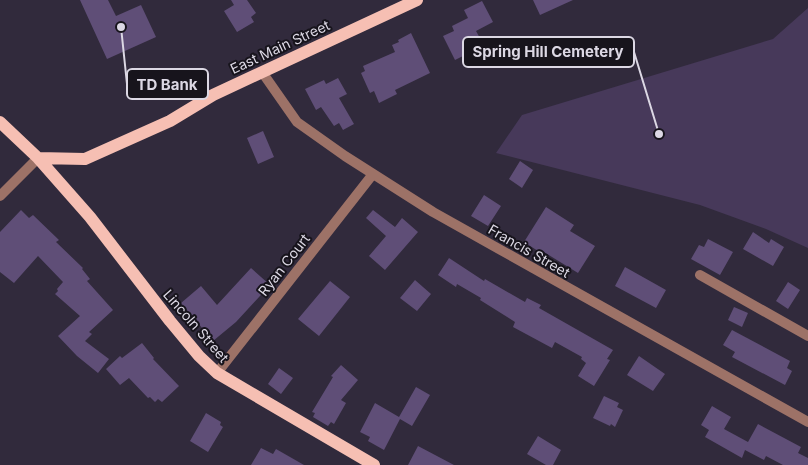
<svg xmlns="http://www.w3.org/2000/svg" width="808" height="465" viewBox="0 0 808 465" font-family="Inter,sans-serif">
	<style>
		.green { fill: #47395a }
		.building { fill: #5f4e77 }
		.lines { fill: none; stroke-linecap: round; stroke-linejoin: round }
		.minor { stroke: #9d7267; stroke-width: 10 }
		.tertiary { stroke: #9d7267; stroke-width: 10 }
		.primary { stroke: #f6bfb3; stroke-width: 12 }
		.labels { text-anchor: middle; stroke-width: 4; stroke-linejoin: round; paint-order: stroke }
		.street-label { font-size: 14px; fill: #dcd8e4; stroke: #17141c }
		.leader { fill: none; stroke: #dcd8e4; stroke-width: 2 }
		.callout-dot { fill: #dcd8e4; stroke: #17141c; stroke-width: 2 }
		.callout { fill: #17141c; stroke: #dcd8e4; stroke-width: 2 }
		.callout-label { font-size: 15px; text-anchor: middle; font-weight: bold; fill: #dcd8e4 }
	</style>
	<rect width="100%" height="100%" fill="#312a3c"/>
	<path class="green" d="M808,8V248L766,229L700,205L496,153L522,115L773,39Z"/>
	<path class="building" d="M80,0H108L116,16L141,5L156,37L107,59Z
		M231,0H247L256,13L251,17L254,22L237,32L224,11L234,5Z
		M533,0H573L540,15Z
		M482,1L493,22L476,31L481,40L472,44L475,50L455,60L443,36L454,31L452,26L468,18L464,10Z
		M411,33L430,73L395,90L397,94L379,103L374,91L370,93L361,73L365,71L363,66L395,52L392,45L399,42L398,40Z
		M338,78L347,94L339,98L354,124L343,130L339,123L334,126L321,107L316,110L305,89L324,80L326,84Z
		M263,131L274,157L258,164L247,138Z
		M520,161L533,170L522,188L509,179Z
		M484,195L501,206L488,226L471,216Z
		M546,207L574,225L570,231L595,246L578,273L539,249L538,251L524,242Z
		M21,210L29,218L33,215L59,240L56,242L83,268L82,269L90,279L87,281L113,310L89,332L92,334L85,341L109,359L98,373L77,356L58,336L80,316L55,294L58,291L57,289L63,282L38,256L14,283L0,272V232Z
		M373,210L395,227L402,218L418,232L385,270L369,256L386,236L366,218Z
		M753,232L769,243L771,239L784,247L773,266L743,249Z
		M708,239L733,252L720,275L691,259L699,245L704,247Z
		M449,258L484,281L485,279L525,302L527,298L541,305L539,308L613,350L607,359L610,360L594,386L578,376L586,363L581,359L582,357L555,342L552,348L513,327L515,322L480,300L481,298L457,284L456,287L438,275Z
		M625,267L666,290L656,308L615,286Z
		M251,268L270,285L236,322L213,341L181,303L201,286L217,305Z
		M415,280L431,294L417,311L400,298Z
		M330,281L350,297L319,336L298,319Z
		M788,282L800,290L788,309L776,301Z
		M734,307L748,313L742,327L728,320Z
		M732,330L790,361L787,368L792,371L785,385L732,357L735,352L723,345Z
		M142,343L154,358L153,359L179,386L162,402L158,399L155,402L150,397L148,398L129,378L120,385L106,369L120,356L122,358Z
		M639,356L665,374L653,391L627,375Z
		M341,365L358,380L341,400L346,403L334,424L331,422L328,426L313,417L315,413L312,412L333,377L331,376Z
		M279,368L293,378L281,394L268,384Z
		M416,387L430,395L412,426L400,419L384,450L368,441L370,437L360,432L375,403L399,417Z
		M604,396L619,403L617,407L623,410L615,427L611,424L610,426L593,418Z
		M712,406L731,417L724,429L748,442L758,424L801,447L798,453L808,458V465H783L766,456L764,460L745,450L742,458L705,437L709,430L701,425Z
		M206,413L221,422L220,425L223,427L208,452L190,441Z
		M538,436L561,450L553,465H546L527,454Z
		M418,446L454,465H408Z
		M261,448L273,454L276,449L304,465H251Z"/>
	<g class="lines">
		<path class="minor" d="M262,72L297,122L345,156L433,212L808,422
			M700,275L808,336
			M217,373L373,174"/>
		<path class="tertiary" d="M0,196L38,158"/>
		<path class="primary" d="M0,122L38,158L90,217L170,321L199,356L217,373L374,465
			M38,158L85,159L170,121L213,95L417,0"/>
	</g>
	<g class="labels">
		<g class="street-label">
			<text transform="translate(280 47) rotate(-25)" y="5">East Main Street</text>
			<text transform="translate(529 251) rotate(30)" y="5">Francis Street</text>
			<text transform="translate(284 265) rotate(-52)" y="5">Ryan Court</text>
			<text transform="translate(196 326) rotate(49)" y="5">Lincoln Street</text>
		</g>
	</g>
	<path class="leader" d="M659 134L634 52M121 27L127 84"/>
	<g class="callout-dot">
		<circle cx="659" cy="134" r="5"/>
		<circle cx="121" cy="27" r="5"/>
	</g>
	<g class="callout">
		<rect x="463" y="37" width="171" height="30" rx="5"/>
		<rect x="127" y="69" width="81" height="30" rx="5"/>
	</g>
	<g class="callout-label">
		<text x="548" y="57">Spring Hill Cemetery</text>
		<text x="167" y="90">TD Bank</text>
	</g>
</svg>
